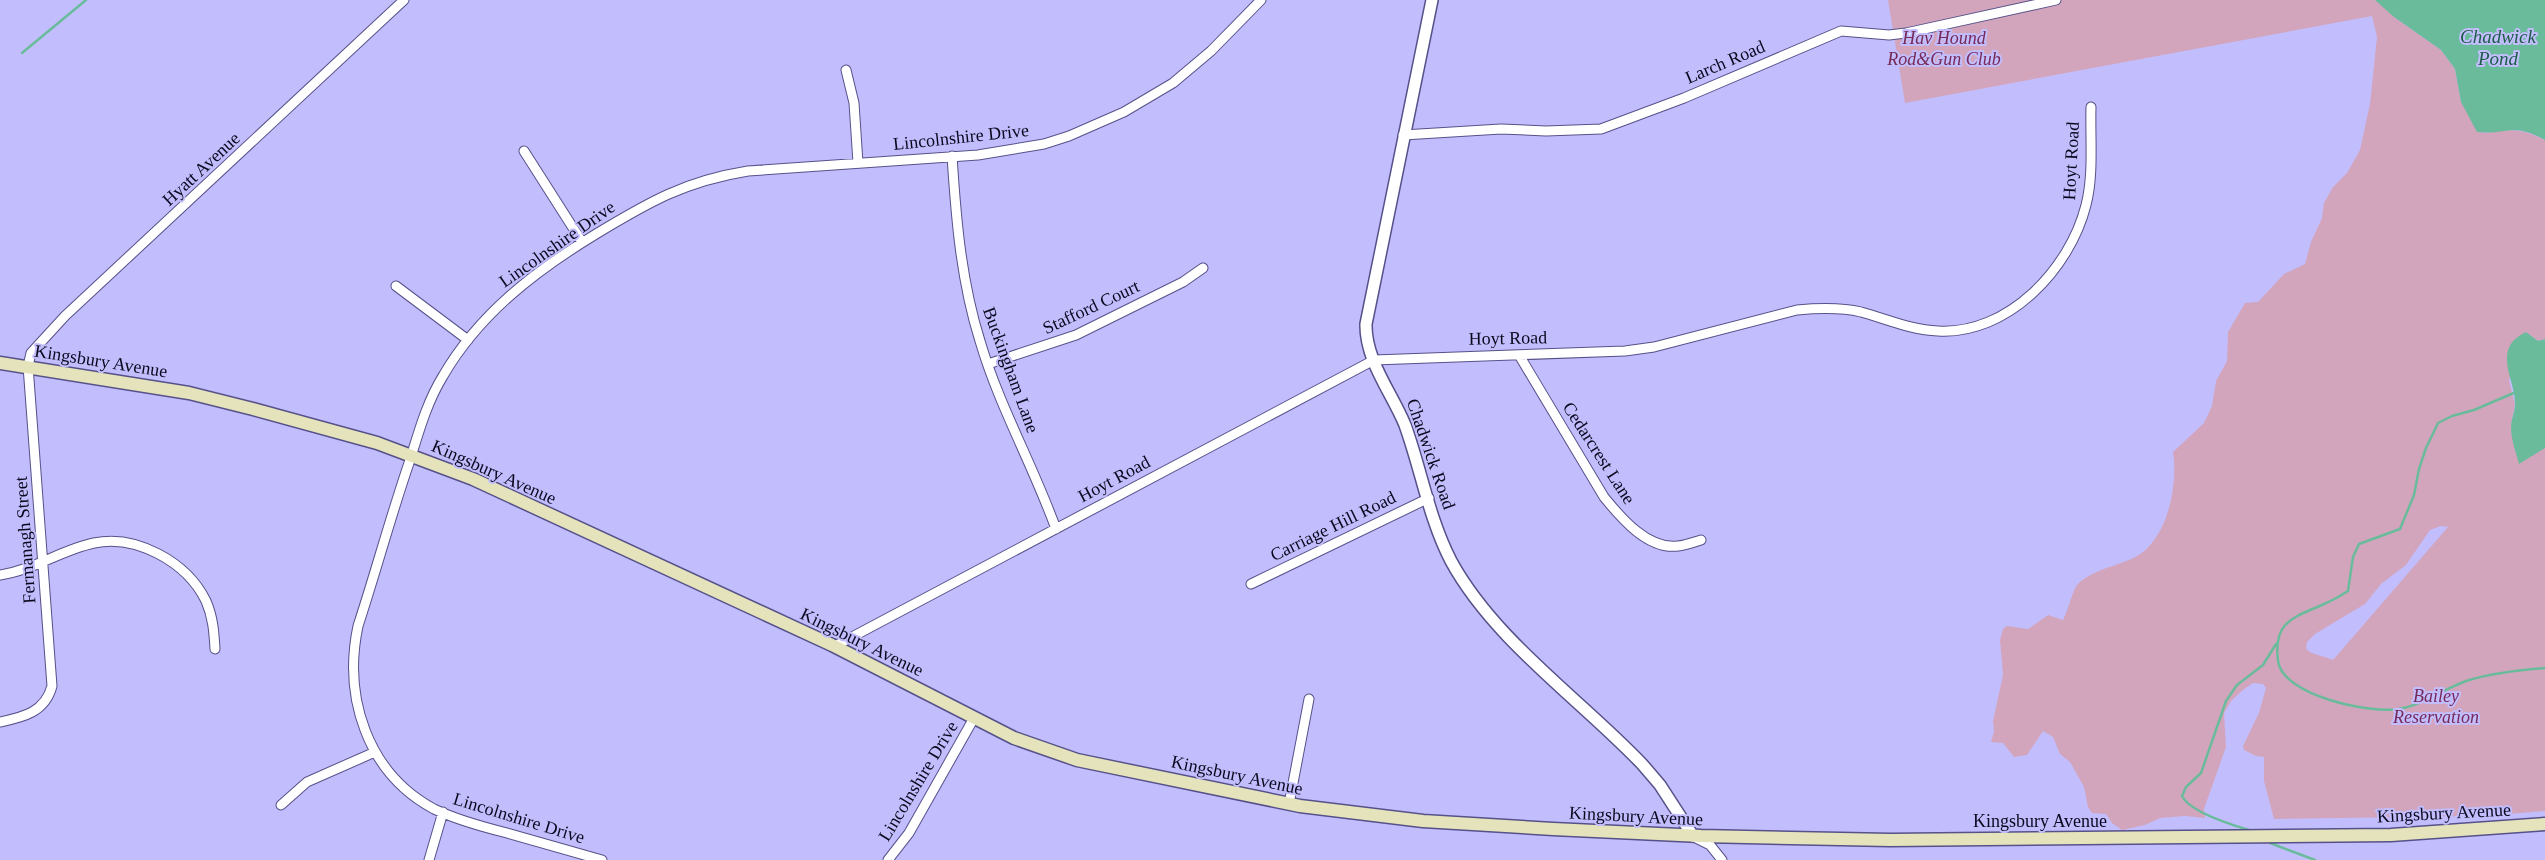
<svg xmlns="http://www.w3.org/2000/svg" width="2545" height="860" viewBox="0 0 2545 860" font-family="Georgia,serif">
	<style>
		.green { fill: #d2a5bc; fill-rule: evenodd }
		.water { fill: #6abb9c }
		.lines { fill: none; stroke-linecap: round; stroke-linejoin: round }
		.stream { stroke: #6abb9c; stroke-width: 2.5 }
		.minor-casing { stroke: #565189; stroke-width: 11 }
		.tertiary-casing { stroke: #565189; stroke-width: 14 }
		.secondary-casing { stroke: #565189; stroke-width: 15 }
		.minor { stroke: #fff; stroke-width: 9 }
		.tertiary { stroke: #fff; stroke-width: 11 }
		.secondary { stroke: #e5e3bb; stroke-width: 12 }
		.labels { text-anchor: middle; stroke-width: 4; stroke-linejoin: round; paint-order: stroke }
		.park-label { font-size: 18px; font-style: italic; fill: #772958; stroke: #c2befe }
		.street-label { font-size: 18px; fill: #0b081e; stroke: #c2befe }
		.water-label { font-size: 19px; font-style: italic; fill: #1d5c47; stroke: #c2befe }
	</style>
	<rect width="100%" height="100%" fill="#c2befe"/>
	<path class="green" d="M1888,0H2407L2394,17L2441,50L2455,69L2461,102L2484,133C2511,129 2521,128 2545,140V339L2538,341L2526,332L2509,380L2515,404L2511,425L2545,420V811L2484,816L2274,819L2264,781V757L2256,756L2244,750L2243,746L2259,713L2266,688L2263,684L2253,683L2243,690L2232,700L2224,713L2226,747L2204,809L2205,818L2185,816L2160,818L2145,825L2122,830L2112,823L2106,814L2092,813L2088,807L2084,787L2070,762L2060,754L2053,737L2043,731L2027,755L2014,757L2003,743L1991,742L1994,732L1993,721L2003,675L2000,640L2003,629L2007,626L2028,629L2048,615L2063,620C2067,613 2073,590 2077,585C2094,567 2125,566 2143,552C2169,531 2178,483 2173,452L2204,423L2212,406L2216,381L2227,361L2228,332L2245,303L2258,302L2284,274L2305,264L2311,242L2322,218L2324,203L2333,187L2347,173L2360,150L2370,104L2377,37L2372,16L1905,103ZM2441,526L2448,527L2333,660C2323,655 2314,656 2306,649L2307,642L2315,634L2365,604L2381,584L2406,565L2430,530Z"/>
	<path class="water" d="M2375,0H2545V140C2513,122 2508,135 2477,132L2461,102L2455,69L2441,50L2394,17Z
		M2526,332L2538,341L2545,339V448L2519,464C2516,452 2511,440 2511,427C2511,419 2515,412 2515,404C2516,380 2490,349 2526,332Z"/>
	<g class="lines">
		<path class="stream" d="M22,53L86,0
			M2516,392L2474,410L2452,416L2438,423L2426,448L2419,469L2414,495L2400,529L2359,544L2353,557L2348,591C2340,596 2332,601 2324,604C2293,618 2273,621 2278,661C2283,696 2371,714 2399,709C2422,705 2444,689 2466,681C2491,673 2519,670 2545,668
			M2249,830C2232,825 2190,812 2182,796L2186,787L2201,773L2226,701L2237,685L2263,665L2276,644
			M2270,843L2315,860"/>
		<defs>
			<path id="minor" d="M846,70L854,103L858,163
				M1403,135L1501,129L1546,131L1601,129L1684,98L1841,31L1889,35L1906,33L2056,0
				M524,151L582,242
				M952,156C956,218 961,281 980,341C999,406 1033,465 1056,529
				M396,286L468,340
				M1519,355L1604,497C1621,518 1648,550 1678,546C1686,545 1694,542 1701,540
				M988,364L1076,335L1183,282L1203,268
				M0,575C34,570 61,550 94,543C136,534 187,562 206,601C213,617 214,632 215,649
				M1251,584L1429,498
				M835,646L1374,360L1625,351L1654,347L1797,310C1819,308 1840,307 1861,312C1887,319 1911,330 1938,331C2008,335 2070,269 2086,205C2094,174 2090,138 2091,107
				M0,722C24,717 45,712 52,686L28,366L31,353L65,316L404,0
				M1289,804L1309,699
				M281,805L307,782L375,752
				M1696,838L1710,845L1722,860
				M429,860L443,812
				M602,860C570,851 538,842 507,833C483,827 457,820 434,809C367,773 343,697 358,626C376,571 391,515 410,460C419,431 427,402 443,376C479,314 535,271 596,234C649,202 685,181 748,171L978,155L1044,144L1069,136L1124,112L1173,83L1211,51L1261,0
				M888,860L909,833L974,718"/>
			<path id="tertiary" d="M1432,0L1366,324C1365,360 1392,393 1405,425C1421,469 1429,519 1451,561C1494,640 1580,699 1642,764L1660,785L1693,836"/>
			<path id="secondary" d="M0,363L189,393L253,409L377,443L473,479L832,645L1014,738L1077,760L1300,806L1423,821L1553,829L1701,836L1890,840L2391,835L2545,824"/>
		</defs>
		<use href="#minor" class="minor-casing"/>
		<use href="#tertiary" class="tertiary-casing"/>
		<use href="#secondary" class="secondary-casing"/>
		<use href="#minor" class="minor"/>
		<use href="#tertiary" class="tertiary"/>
		<use href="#secondary" class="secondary"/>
	</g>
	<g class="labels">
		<g class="park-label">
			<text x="1944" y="44">Hav Hound<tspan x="1944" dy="21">Rod&amp;Gun Club</tspan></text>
			<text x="2436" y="702">Bailey<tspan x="2436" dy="21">Reservation</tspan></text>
		</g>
		<g class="street-label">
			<text transform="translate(1725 62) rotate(-23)" y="6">Larch Road</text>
			<text transform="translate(961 137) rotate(-6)" y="6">Lincolnshire Drive</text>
			<text transform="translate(2071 161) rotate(-87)" y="6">Hoyt Road</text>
			<text transform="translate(201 169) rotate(-43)" y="6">Hyatt Avenue</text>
			<text transform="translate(557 244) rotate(-35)" y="6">Lincolnshire Drive</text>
			<text transform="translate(1091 307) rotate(-25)" y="6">Stafford Court</text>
			<text transform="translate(1508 338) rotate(-1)" y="6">Hoyt Road</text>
			<text transform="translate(101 361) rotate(9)" y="6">Kingsbury Avenue</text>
			<text transform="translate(1011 370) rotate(70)" y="6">Buckingham Lane</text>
			<text transform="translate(1599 453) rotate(57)" y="6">Cedarcrest Lane</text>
			<text transform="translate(1431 454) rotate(71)" y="6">Chadwick Road</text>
			<text transform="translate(494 472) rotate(24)" y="6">Kingsbury Avenue</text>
			<text transform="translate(1114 479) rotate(-28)" y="6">Hoyt Road</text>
			<text transform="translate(1333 526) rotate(-26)" y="6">Carriage Hill Road</text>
			<text transform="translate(25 540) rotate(-94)" y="6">Fermanagh Street</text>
			<text transform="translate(862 642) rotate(26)" y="6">Kingsbury Avenue</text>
			<text transform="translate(1237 775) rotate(12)" y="6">Kingsbury Avenue</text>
			<text transform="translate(918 781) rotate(-59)" y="6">Lincolnshire Drive</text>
			<text transform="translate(2444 813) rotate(-3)" y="6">Kingsbury Avenue</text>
			<text transform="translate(1636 816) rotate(3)" y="6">Kingsbury Avenue</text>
			<text transform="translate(519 818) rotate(17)" y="6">Lincolnshire Drive</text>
			<text x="2040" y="827">Kingsbury Avenue</text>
		</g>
		<g class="water-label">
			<text x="2498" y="43">Chadwick<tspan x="2498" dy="22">Pond</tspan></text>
		</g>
	</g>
</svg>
